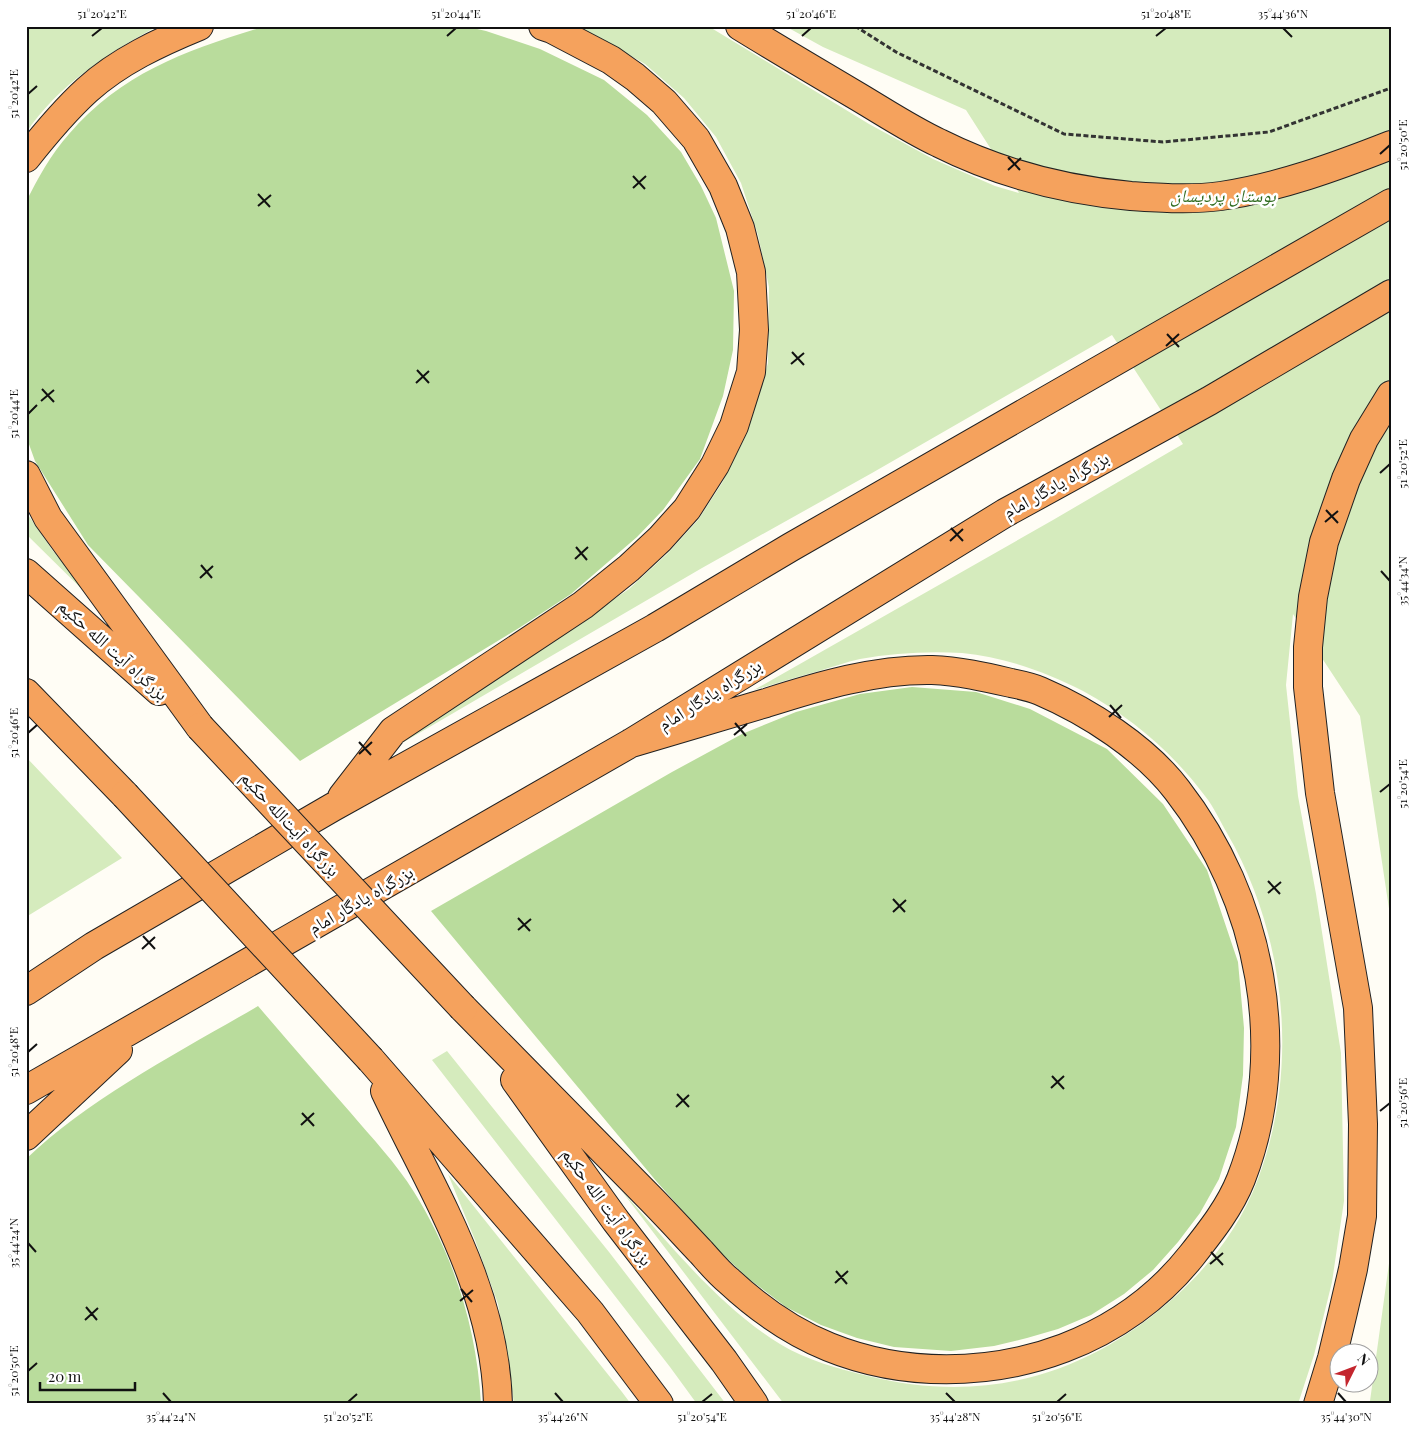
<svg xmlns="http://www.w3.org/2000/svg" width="1417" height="1430" viewBox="0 0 1417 1430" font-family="'Playfair Display','Noto Naskh Arabic',serif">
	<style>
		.green { fill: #d5ebbd }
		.forest { fill: #b9dc9c }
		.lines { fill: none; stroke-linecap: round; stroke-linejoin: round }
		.highway-casing { stroke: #222; stroke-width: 30 }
		.path { stroke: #333; stroke-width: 3; stroke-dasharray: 5 2.5; stroke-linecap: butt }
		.highway { stroke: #f5a25d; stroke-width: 28 }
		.highway-bridge-casing { stroke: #222; stroke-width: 30; stroke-linecap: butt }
		.highway-bridge { stroke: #f5a25d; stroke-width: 28 }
		.ticks { fill: none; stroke: #111; stroke-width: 2 }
		.labels { text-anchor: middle; stroke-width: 5; stroke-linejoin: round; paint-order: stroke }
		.park-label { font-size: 18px; font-style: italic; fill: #2f6b1f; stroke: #fff }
		.street-label { font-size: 18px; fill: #111; stroke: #fff }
		.neatline { fill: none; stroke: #111; stroke-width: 2 }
		.ticks-label { font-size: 12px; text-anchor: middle; fill: #111 }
	</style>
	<rect width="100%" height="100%" fill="#fffdf5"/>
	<path class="green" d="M26,26H158C109,52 57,86 26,133Z
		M574,26H708L869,124L933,159L995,186L1019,193L966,110L823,47L785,26H1391V922L1360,716L1293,614L1286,685L1298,796L1316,894L1341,1053L1344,1201L1332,1282L1314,1355L1298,1404H784L621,1190C670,1244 717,1305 780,1344C806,1360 839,1369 868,1376C984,1405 1087,1376 1176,1296C1212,1263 1241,1225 1258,1179C1300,1068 1286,935 1227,833C1220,821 1214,807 1205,796C1173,753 1131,717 1083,691C1046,672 1004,657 962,653C928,651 893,653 860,659C846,662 833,667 819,671C797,677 775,684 754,690L1053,520L1183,444L1112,335L872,473L702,568L397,746L629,589L667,554L698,520L722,483L747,433L768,363L769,287L758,235L741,183L716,137L684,98L645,64L591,33Z
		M26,512L53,551L103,610L26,534Z
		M26,757L122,858L26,917Z
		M447,1051L609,1252L726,1404H697L670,1367L432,1060Z
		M448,1174L622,1392L631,1404H514L510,1374L498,1304L475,1240Z
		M1391,1249V1404H1369L1370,1401Z"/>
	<path class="forest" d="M266,26H464L486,31L540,49L604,80L647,115L681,152L701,186L716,218L734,291L733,350L723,396L700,459L663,510L637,537L571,594L519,628L300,761L88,545L35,461L26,436V202C38,178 51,154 69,134C124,71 188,50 266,26Z
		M912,687L976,692L1030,709L1107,749L1163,804L1207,870L1238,962L1244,1028L1243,1075L1236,1127L1219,1179L1200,1213L1178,1242L1153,1270L1124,1294L1091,1315L1058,1329L1027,1338L994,1346L951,1351L894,1347L857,1338L821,1325L786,1307L749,1279L716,1248L657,1182L431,911L672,772L742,734L796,712L860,694Z
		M258,1006C288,1041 319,1077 350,1112C372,1138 396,1163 414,1192C454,1256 477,1329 481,1404H26V1159C91,1097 181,1051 258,1006Z"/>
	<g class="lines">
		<defs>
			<path id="highway" d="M740,26C779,50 818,73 857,96C884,112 911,130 939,143C999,173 1064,190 1131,196C1161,198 1191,200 1221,196C1280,187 1335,167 1391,145
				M26,158C45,134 64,111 87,90C119,61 160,42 199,26
				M26,475L48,518L200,727
				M26,573L159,691
				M26,693L125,795
				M342,797L393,731L583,605L629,568L660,539L687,509L715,465L734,426L751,372L754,330L751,272L740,228L723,186L696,139L664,102L635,77L611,60L552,29L543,26
				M26,991L94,946L333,807L655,628L791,547L1391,203
				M463,1008C524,1070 585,1132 646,1194C665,1213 683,1233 701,1252C710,1262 719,1273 729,1281C758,1308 792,1332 829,1347C903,1377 990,1376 1064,1348C1114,1329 1159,1297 1192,1255C1211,1231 1230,1207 1241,1179C1291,1050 1261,898 1177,790C1145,748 1089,712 1040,691C1031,687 1021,685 1011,683C985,677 959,671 932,670C876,669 819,686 766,703C721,716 676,730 631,743
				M371,1060L590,1312L659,1404
				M515,1080L616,1221L724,1361L754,1404
				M26,1090L631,743L1005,513L1209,401L1391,294
				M385,1091C433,1193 495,1287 498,1404
				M26,1136L118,1050
				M1318,1404L1332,1358L1343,1312L1353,1269L1362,1216L1363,1124L1358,1008L1320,793L1308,687V647L1313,597L1324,542L1346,479L1364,439L1391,395"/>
		</defs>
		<use href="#highway" class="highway-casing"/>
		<path class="path" d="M855,26L896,52L1064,134L1163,142L1269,132L1391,88"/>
		<use href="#highway" class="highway"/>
		<defs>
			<path id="highway-bridge" d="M200,727L463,1008
				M125,795L371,1060"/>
		</defs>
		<use href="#highway-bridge" class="highway-bridge-casing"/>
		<use href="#highway-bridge" class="highway-bridge"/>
	</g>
	<path class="ticks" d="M1283,28L1292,37M92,36L102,28M447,36L456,28M802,36L811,28M1156,36L1166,28M28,94L37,86M1380,154L1390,145M1008,157L1020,170M1008,170L1021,158M633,176L645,189M633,188L646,176M258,194L270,207M258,206L271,195M1167,334L1179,347M1166,346L1179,334M792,352L804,365M791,364L804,353M417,370L429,383M416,383L429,371M42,389L54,402M41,401L54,390M28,414L37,405M1380,473L1390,464M1326,510L1338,523M1325,522L1338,511M951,528L963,541M950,541L963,529M576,547L587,560M575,559L588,547M201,565L212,578M1381,571L1390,581M200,578L213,566M1110,705L1121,718M1109,717L1122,705M735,723L746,736M28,733L37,725M734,735L747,724M359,742L371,755M359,754L372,742M1380,792L1390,784M1268,881L1280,894M1268,893L1281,882M893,899L905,912M893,912L906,900M518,918L530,931M518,930L531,919M143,936L155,949M142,949L155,937M28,1052L37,1044M1052,1076L1064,1089M1051,1088L1064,1076M677,1094L689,1107M676,1107L689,1095M1380,1111L1390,1103M302,1113L314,1126M301,1125L314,1113M28,1243L36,1252M1211,1252L1223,1265M1210,1264L1223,1253M836,1271L847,1284M835,1283L848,1271M461,1289L472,1302M460,1301L473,1290M86,1307L97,1320M85,1320L98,1308M28,1371L37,1363M163,1393L171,1402M555,1393L563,1402M946,1393L955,1402M1338,1393L1346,1402M348,1402L357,1394M702,1402L712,1394M1057,1402L1066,1394"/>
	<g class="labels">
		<g class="park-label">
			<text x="1223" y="202">بوستان پردیسان</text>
		</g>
		<g class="street-label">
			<text transform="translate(1056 485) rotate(-29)" y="6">بزرگراه یادگار امام</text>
			<text transform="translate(113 650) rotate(42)" y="6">بزرگراه آیت الله حکیم</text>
			<text transform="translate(710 695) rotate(-32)" y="6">بزرگراه یادگار امام</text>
			<text transform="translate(290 824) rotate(47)" y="6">بزرگراه آیت‌الله حکیم</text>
			<text transform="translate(361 900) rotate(-30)" y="6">بزرگراه یادگار امام</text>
			<text transform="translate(607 1207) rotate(54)" y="6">بزرگراه آیت الله حکیم</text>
		</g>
	</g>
	<rect width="1417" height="1430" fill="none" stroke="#ffffff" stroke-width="55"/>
	<g transform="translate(1354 1368) rotate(48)"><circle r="24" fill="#ffffff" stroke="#a0a0a0"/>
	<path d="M0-4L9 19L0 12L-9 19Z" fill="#c4262e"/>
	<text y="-8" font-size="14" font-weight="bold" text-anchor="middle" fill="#111111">N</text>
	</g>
	<path d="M40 1382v8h95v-8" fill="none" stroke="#111111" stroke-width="2.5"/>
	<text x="48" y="1382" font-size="15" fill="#111111" stroke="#ffffff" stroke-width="4" paint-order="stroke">20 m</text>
	<rect x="28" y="28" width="1362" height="1374" class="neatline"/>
	<g class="ticks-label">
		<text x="102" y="18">51°20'42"E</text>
		<text x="456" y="18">51°20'44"E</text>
		<text x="811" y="18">51°20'46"E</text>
		<text x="1166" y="18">51°20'48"E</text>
		<text x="1283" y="18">35°44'36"N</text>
		<text transform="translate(14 94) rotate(-90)" y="4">51°20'42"E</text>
		<text transform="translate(1403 145) rotate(-90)" y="4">51°20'50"E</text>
		<text transform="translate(14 414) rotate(-90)" y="4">51°20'44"E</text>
		<text transform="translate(1403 464) rotate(-90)" y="4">51°20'52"E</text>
		<text transform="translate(1403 581) rotate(-90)" y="4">35°44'34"N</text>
		<text transform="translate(14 733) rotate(-90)" y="4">51°20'46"E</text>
		<text transform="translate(1403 784) rotate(-90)" y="4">51°20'54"E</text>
		<text transform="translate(14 1052) rotate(-90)" y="4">51°20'48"E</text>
		<text transform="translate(1403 1103) rotate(-90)" y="4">51°20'56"E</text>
		<text transform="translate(14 1243) rotate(-90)" y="4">35°44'24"N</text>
		<text transform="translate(14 1371) rotate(-90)" y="4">51°20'50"E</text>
		<text x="171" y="1421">35°44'24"N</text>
		<text x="348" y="1421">51°20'52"E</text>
		<text x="563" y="1421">35°44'26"N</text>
		<text x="702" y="1421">51°20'54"E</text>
		<text x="955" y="1421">35°44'28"N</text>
		<text x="1057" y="1421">51°20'56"E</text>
		<text x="1346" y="1421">35°44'30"N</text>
	</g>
</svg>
